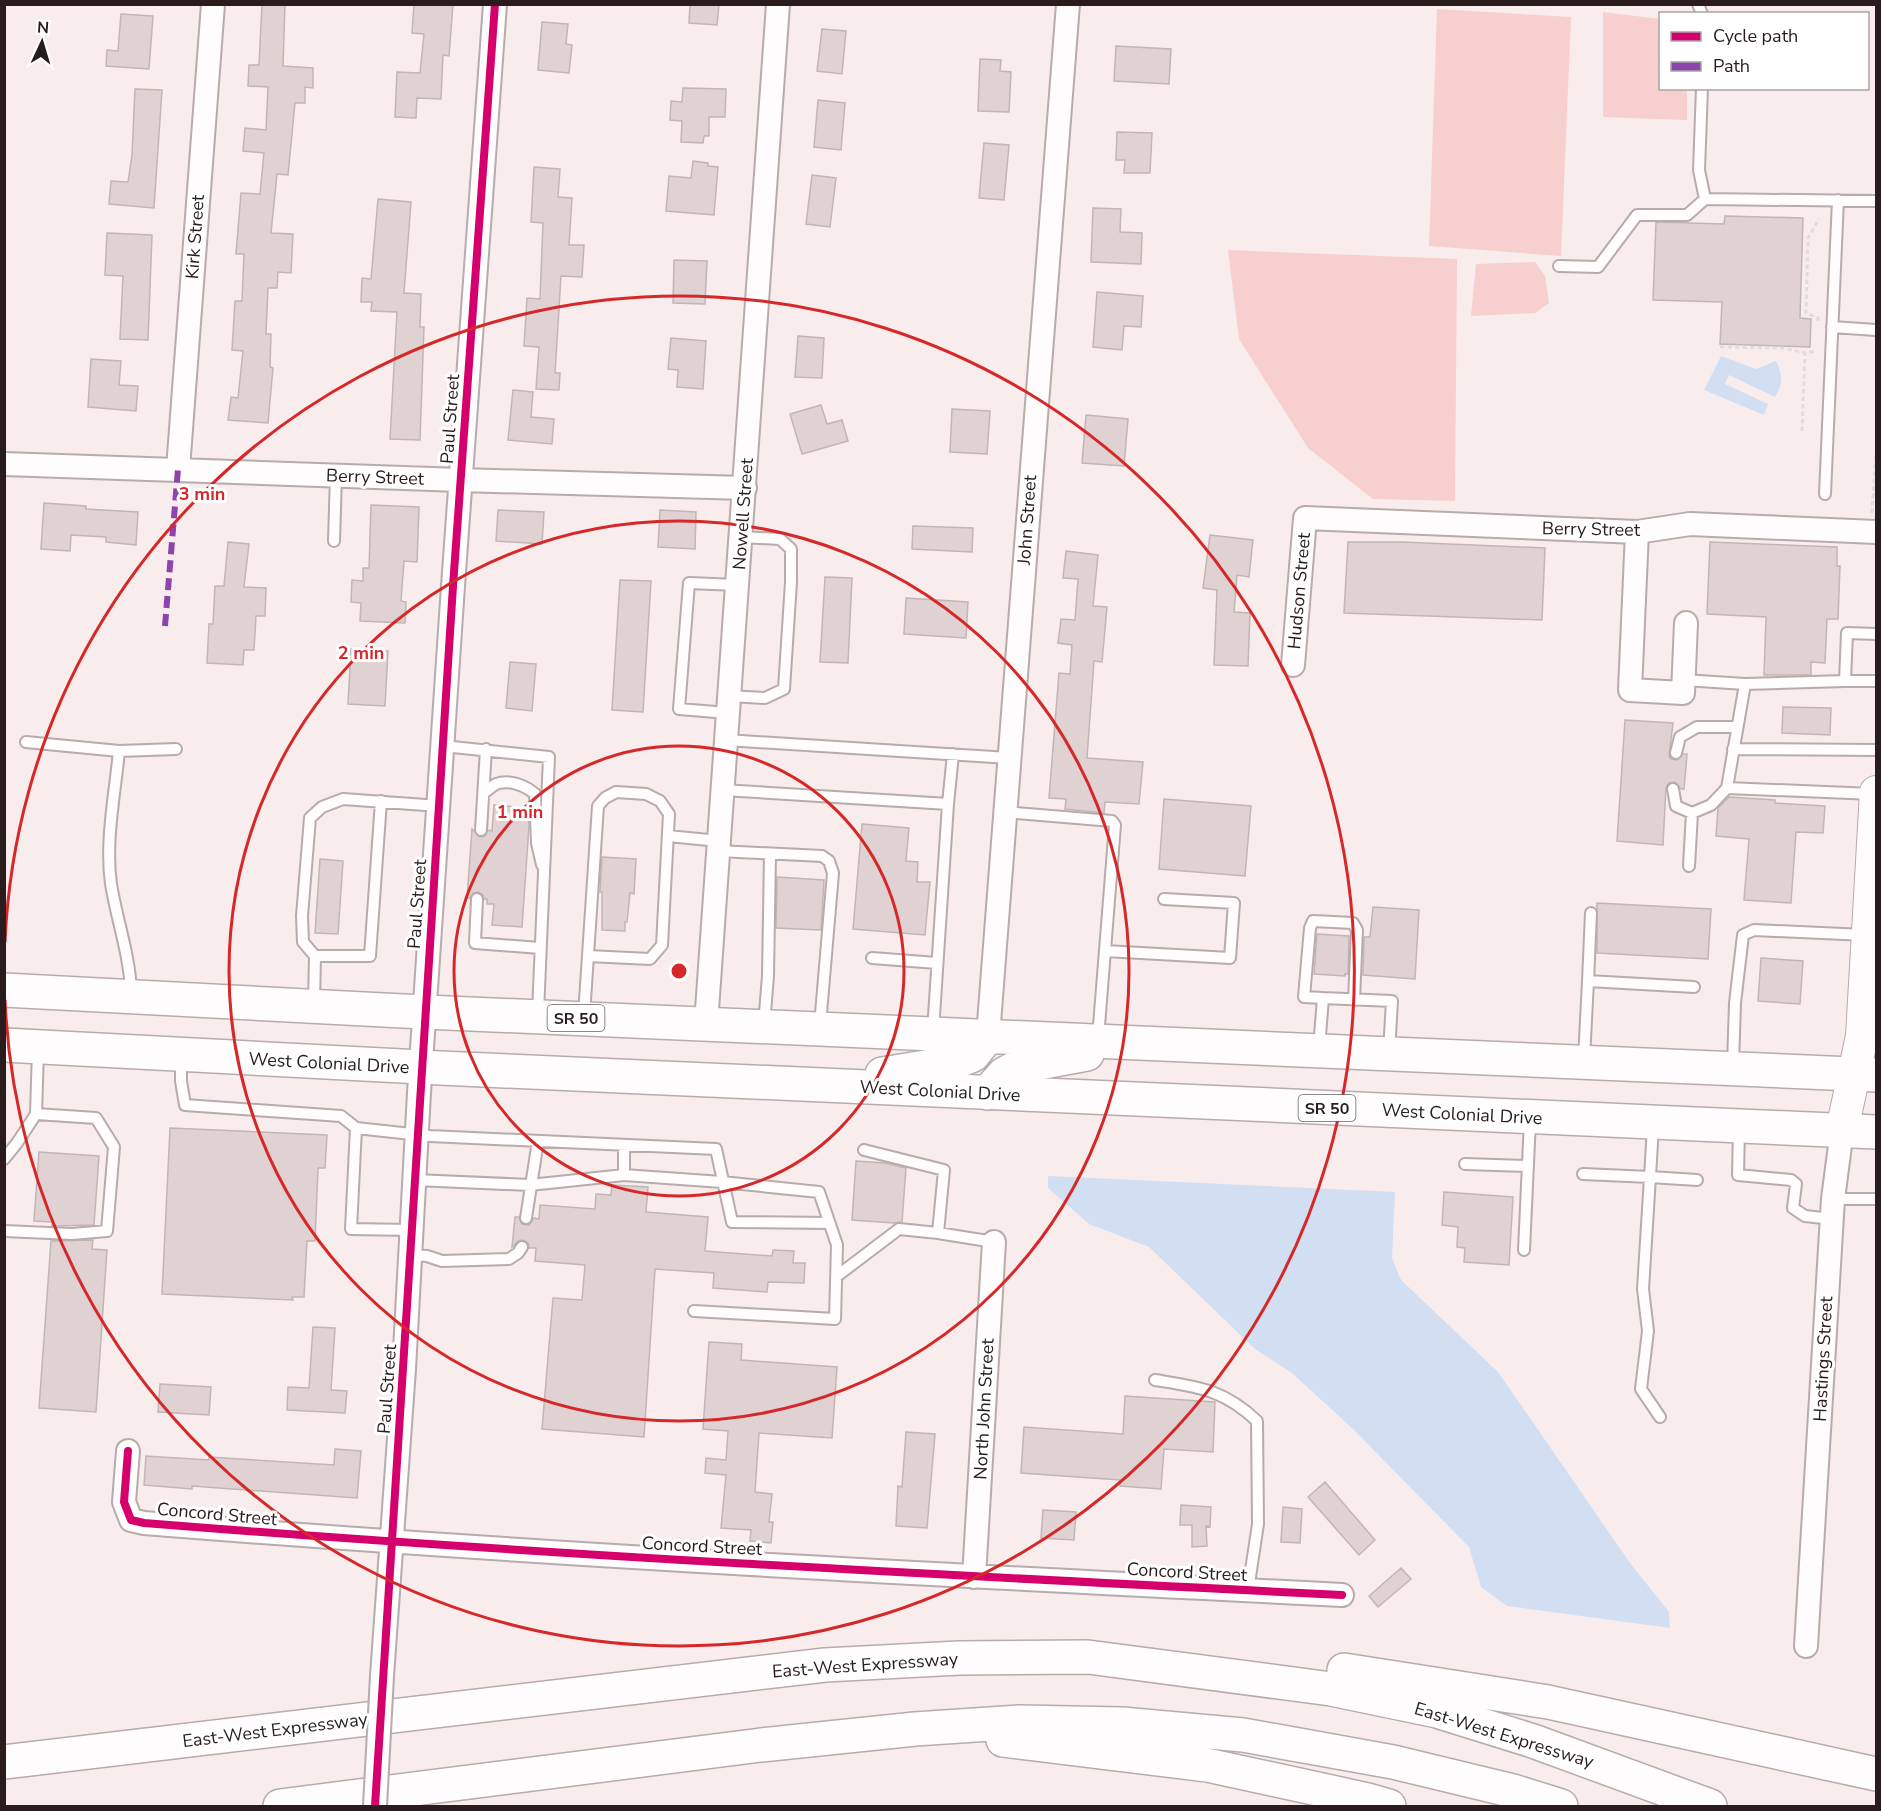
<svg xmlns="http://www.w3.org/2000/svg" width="1881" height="1811" viewBox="0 0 1881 1811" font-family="'Nunito Sans',sans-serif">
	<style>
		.green { fill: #f8cfcf }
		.water { fill: #d2def2 }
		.building { fill: #e0d2d2; stroke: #c2b5b5; stroke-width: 1.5 }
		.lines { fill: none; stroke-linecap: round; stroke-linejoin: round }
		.lane-casing { stroke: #b7abab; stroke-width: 14 }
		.street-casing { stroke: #b7abab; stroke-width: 26 }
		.secondary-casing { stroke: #b7abab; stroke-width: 34 }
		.highway-casing { stroke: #b7abab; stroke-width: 36 }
		.path { stroke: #e0dddd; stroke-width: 3; stroke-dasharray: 4.5 3; stroke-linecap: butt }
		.lane { stroke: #fefcfc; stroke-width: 10 }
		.street { stroke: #fefcfc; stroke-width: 22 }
		.secondary { stroke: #fefcfc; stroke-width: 32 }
		.highway { stroke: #fefcfc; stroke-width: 33 }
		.street-bridge-casing { stroke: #b7abab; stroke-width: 26; stroke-linecap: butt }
		.street-bridge { stroke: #fefcfc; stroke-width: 22 }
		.quiet { stroke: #8e44ad; stroke-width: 6; stroke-dasharray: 12 6; stroke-linecap: butt }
		.cycleway-casing { stroke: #fff; stroke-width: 11 }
		.cycleway { stroke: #d6006c; stroke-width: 8 }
		.ring { fill: none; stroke: #d62828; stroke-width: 3 }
		.labels { text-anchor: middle; stroke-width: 6; stroke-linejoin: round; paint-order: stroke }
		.shield { fill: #fff; stroke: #6a6060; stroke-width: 1.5 }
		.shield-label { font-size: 16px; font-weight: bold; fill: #2a1c1c }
		.street-label { font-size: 18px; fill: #2a1c1c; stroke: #fff }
		.centre { fill: #d62828; stroke: #fff; stroke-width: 3 }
		.ring-label { font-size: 18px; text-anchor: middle; font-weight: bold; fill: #d62828; stroke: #fff; stroke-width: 6; stroke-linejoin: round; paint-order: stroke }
	</style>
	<rect width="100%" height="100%" fill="#f9ecec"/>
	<path class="green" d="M1437,9L1571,17L1561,256L1429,246Z
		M1603,12L1660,19V88L1687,89V120L1603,117Z
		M1228,250L1457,259L1455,501L1373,499L1308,448L1239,339Z
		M1535,262L1545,276L1549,303L1535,313L1471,316L1476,264Z"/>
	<path class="water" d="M1721,356L1756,369L1776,361C1783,376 1783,384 1775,397L1729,375L1725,384L1768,404L1764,415L1704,390Z
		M1048,1176L1395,1192L1392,1258L1401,1280L1498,1372L1630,1563L1669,1612L1670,1628L1507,1606L1481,1587L1469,1547L1354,1430L1292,1373L1255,1349L1149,1247L1089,1224L1048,1188Z"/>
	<path class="building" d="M262,4H285L283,66L313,68V88L305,87V103H295L288,175L277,174L271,233L293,234L291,273L278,272L277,288H268L266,334H271L270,367L273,368L268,423L228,420L231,397L238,398L243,351L232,350L235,301H242L244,254H236L241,193L260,194L264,153L243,151L245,128L266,130L268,87L248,86L249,65H259Z
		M414,4H453L449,56L443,55L441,99L417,98L416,118L395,117L397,72L420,73L424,34L412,33Z
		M690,4H719L717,25L689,23Z
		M121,14L153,16L149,69L106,66L107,50L118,51Z
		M542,22L568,24L566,44L572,45L569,73L538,70Z
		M822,29L846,31L842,74L817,71Z
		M1116,46L1171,49L1169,84L1114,81Z
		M980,59L1001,60L1000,71L1011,72L1009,112L978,111Z
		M683,88L726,89L725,117H709V136H704L703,143L681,142L682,121L670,120L671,101L682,102Z
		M135,89L162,90L154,208L109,204L111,181L128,182L132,155Z
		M818,100L845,103L841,150L814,147Z
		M1117,132L1152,133L1150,173H1124L1125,160H1116Z
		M984,143L1009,145L1004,200L979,198Z
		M693,161L708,163V166L718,167L714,215L666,211L669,176L691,178Z
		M534,167L560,169L558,197L572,198L569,245H584L582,277L561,276L555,373H560L559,390L536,389L539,347L524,346L527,298L540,299L543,223L531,222Z
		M812,175L836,178L830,227L806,224Z
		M378,199L411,202L404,293L421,294L420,327H424L420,440L390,439L397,312L371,311L372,302H361L362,278L371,279Z
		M1093,208L1121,209L1120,232L1142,233L1141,264L1091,262Z
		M1725,216L1803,218L1800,318L1811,319L1810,347L1720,344L1722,302L1653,300L1656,222L1724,224Z
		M107,233L152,235L148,340L120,339L123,276L105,275Z
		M674,260L707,261L705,304L673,303Z
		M1097,292L1143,296L1141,327L1124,326L1122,350L1093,347Z
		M798,336L824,338L822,378L795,377Z
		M671,338L706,341L703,389L677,387L678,370L668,369Z
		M91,359L121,361L119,385L138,386L136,411L88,407Z
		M513,390L533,392L531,417L554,419L552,444L508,440Z
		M821,405L827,424L842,420L848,441L802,454L790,414Z
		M952,409L990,411L987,454L950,452Z
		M1086,415L1128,419L1124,466L1082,463Z
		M44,503L86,506V509L138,512L136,545L106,542V537L71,535L70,551L41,549Z
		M371,505L419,507L417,562L404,561L401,601L406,602L405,623L360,621L361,603L351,602L352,580L363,581V568H369Z
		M498,510L544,512L542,544L496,541Z
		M660,510L696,512L695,549L658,547Z
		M913,526L973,528L972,552L912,549Z
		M1210,535L1253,540L1249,577L1237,575L1234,612L1250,613L1248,666L1214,665L1217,590L1203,588Z
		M228,542L249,544L244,587L266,588L265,616H256L254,650H244L243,665L207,663L209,624H213L215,586H224Z
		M1348,542H1402L1545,548L1542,620L1344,613Z
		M1710,542L1837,547V566H1840L1838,619H1827L1825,663L1811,662V675H1764L1766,617L1707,614Z
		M1066,551L1098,555L1093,606L1107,607L1102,662L1094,661L1087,758L1143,762L1139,804L1105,802L1104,813L1065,809L1066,799L1049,798L1059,673L1070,674L1072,645L1058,643L1061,619L1075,620L1078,579L1063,578Z
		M825,577L852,578L848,663L820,662Z
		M620,580L651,581L643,712L612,710Z
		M906,598L968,602L966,638L904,634Z
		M351,649L388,651L385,706L348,704Z
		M510,662L536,664L532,711L506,708Z
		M1783,707L1831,708L1830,735L1782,733Z
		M1625,720L1673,723L1669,756L1671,759L1677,760L1683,754H1687L1684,789H1681L1675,782L1669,783L1666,787L1663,845L1617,841Z
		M1729,797L1775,800V803L1825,806L1823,833L1796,832L1791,903L1744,900L1749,839L1716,836L1718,808Z
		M1164,799L1251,806L1245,876L1159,869Z
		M494,805L528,808L529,826L522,927L492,925L494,904H487V899H484L483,895L478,892L473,893L470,898H467L472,829L480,837L485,836L488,830L492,831Z
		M862,824L909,828L906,861L918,862L917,882H930L925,935L853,929Z
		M602,857L636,859L634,894L630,893L627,922H625V931L602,930V892H600Z
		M320,859L343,861L338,934L315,933Z
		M777,877L824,880L821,930L776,928Z
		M1597,903L1711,909L1708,959L1597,953Z
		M1373,907L1419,910L1415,979L1363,975L1364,937H1370Z
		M1317,934L1349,936L1348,974H1345V976L1314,974Z
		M1761,958L1803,961L1800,1004L1758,1001Z
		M170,1128L327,1135L325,1168H318L315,1241H307L304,1297H292L293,1300L162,1294Z
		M39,1152L99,1156L94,1225L52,1226V1222L34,1221Z
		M856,1161L885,1163L906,1168L902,1222L894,1223L852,1220Z
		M612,1185L648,1187L646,1212L708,1217L705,1251L772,1256L773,1250L794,1251L793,1263H805L804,1283L768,1282L767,1292L713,1288L714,1273L655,1269L644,1437L542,1429L553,1298L582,1300L585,1265L535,1261L536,1248H529L528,1243L523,1240L518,1241L512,1247L515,1217H519L522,1224L529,1225L534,1218L539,1219L540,1205L595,1209L596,1194L611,1195Z
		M1444,1192L1513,1197L1509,1265L1464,1262L1465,1248L1457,1247L1458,1227L1442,1225Z
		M93,1240L92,1249L107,1250L96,1412L39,1408L51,1241Z
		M313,1327L335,1328L331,1390L347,1391L345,1413L287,1410L288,1387L309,1388Z
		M709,1342L742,1344L741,1360L837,1367L832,1438L759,1433L755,1492L772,1494L769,1522H773L771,1543L750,1541L751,1530L721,1528L726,1475L705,1473L706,1458L726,1460L728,1431L703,1429Z
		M160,1384L211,1387L209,1415L158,1412Z
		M1125,1396L1215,1402L1213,1452L1164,1449L1161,1489L1120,1486V1480L1021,1473L1024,1427L1123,1434Z
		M906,1432L935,1434L927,1528L896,1526L898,1486L902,1487Z
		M335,1449L361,1451L357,1498L192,1486V1489L144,1485L146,1456L209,1460V1457L334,1465Z
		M1325,1482L1375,1540L1359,1555L1308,1497Z
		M1181,1505L1211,1507L1210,1527L1206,1526L1207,1546L1192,1547V1525H1180Z
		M1283,1507L1302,1509L1300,1543L1281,1542Z
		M1043,1510L1076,1512L1074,1540L1041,1538Z
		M1401,1568L1411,1579L1378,1607L1369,1596Z"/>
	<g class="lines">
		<defs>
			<path id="lane" d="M1698,4L1702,14
				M1705,199L1876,201
				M1559,266L1598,267L1637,215H1687L1705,199L1699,170L1702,88
				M1832,327L1876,330
				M1825,494L1838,200
				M334,541L336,475
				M1876,634L1847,633L1845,681H1876
				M1684,680L1745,684
				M729,696L765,698L784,689L791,582V549L780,539L741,537
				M728,713L679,709L689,583L737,585
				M726,740L1009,758
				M26,742L119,751C115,794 105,841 111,884C117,921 130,956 131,993
				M443,746L549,757L538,1012
				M1733,749L1876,750
				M119,751L176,749
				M1676,753L1680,737L1697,727H1737
				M1727,788L1873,794
				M1673,789L1676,806L1692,813L1711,805L1727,788L1745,684L1845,681
				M723,790L948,804L953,754
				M484,793C487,791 492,786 496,784C510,779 526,786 535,794L537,843L542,865
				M1005,812L1112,821L1115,825L1098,1038
				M481,830L486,749
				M668,836L719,841
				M718,851L822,856L829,861L833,873L820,1025
				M1689,866L1692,813
				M477,899L475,943L540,948
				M1105,951L1230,958L1234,903L1164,899
				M315,956H370L381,801
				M872,958L937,963
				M1588,981L1591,913
				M1323,998L1392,1001L1389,1052
				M314,1002L315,956L303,942L302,916L310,818L322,807L343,799L439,806
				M584,1015L598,806L605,798L616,792L646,794L660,801L669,814L662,945L650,959L588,956
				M764,1025L768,976L770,854
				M933,1031L948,804
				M1319,1048L1323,998L1304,997L1310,928L1313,921L1353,923L1357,930L1354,1000
				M181,1058V1081L185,1105L341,1116L356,1128L351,1229L411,1230
				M1584,1059L1588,981L1694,987
				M1733,1065L1735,1003L1743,935L1754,930L1865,935
				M356,1128L430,1136L716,1149L732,1222L829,1223
				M1739,1129L1738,1175L1791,1180L1796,1184L1793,1208L1805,1216L1832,1219
				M864,1150L944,1170L938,1233
				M4,1159L17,1143L36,1114L38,1050
				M1465,1164L1528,1166
				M1583,1174L1650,1177L1653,1126
				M624,1175V1145
				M415,1180L530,1185L624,1175L722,1182L819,1192L837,1245L835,1319L694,1311
				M1833,1199H1876
				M526,1218L538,1141
				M4,1231L72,1234L107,1231L114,1147L96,1118L36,1114
				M1524,1250L1530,1120
				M411,1255L427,1256L442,1261L509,1259L518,1253L522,1247
				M837,1276L899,1229L938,1233L994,1242
				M1155,1380C1198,1387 1223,1389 1257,1421L1258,1524L1248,1590
				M1660,1417L1641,1389L1648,1331L1643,1289L1650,1177L1697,1180"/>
			<path id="street" d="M4,464L460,480L745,488
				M178,469L213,4
				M1637,532L1630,690L1683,693L1686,623
				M1293,665L1305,518L1637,532L1690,524L1876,532
				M706,1024L778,4
				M988,1036L1068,4
				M128,1451L124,1502L131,1520L144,1523C543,1555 942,1575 1342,1595
				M974,1577L994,1242
				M1806,1646L1833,1199L1842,1130
				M382,1676L404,1369L419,1093L453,586L495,4"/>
			<path id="secondary" d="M1842,1130L1862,1036L1876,792"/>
			<path id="highway" d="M4,990L403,1011L1876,1075
				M4,1045L440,1068L1876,1132
				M882,1074L956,1062L973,1055L988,1036
				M987,1093L1004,1074L1017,1067L1087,1054
				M1344,1670L1548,1702L1876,1774
				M1003,1740L1207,1765L1368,1800L1389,1806
				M4,1762L825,1665L959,1658L1088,1657L1331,1689L1437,1711L1533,1741L1710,1806
				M280,1806L761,1745L915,1729L1020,1722L1122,1724L1243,1735L1393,1762L1513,1791L1561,1806"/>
		</defs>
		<use href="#lane" class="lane-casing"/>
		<use href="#street" class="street-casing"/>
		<use href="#secondary" class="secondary-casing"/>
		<use href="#highway" class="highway-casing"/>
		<path class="path" d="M1818,321V318L1806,313L1808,238L1819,219
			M1720,347L1783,348L1805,353
			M1802,431L1805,353L1817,351
			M1872,513L1876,452"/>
		<use href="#lane" class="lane"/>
		<use href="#street" class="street"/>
		<use href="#secondary" class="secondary"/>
		<use href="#highway" class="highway"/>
		<defs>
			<path id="street-bridge" d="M375,1806L382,1676"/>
		</defs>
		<use href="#street-bridge" class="street-bridge-casing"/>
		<use href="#street-bridge" class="street-bridge"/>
		<path class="quiet" d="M165,626L178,469"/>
		<defs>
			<path id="cycleway" d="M128,1451L124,1502L131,1520L144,1523C543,1555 942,1575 1342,1595
				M375,1806L453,586L495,4"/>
		</defs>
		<use href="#cycleway" class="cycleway-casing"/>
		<use href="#cycleway" class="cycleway"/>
	</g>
	<g class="ring">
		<circle cx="679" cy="971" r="225"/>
		<circle cx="679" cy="971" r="450"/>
		<path d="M5 942A675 675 0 1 1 5 1000"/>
	</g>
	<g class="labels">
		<g class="shield">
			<rect x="547.5" y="1005" width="57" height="26" rx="4.5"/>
			<rect x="1298.5" y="1095" width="57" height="26" rx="4.5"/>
		</g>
		<g class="shield-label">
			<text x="576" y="1024">SR 50</text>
			<text x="1327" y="1114">SR 50</text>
		</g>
		<g class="street-label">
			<text transform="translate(195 237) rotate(-86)" y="6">Kirk Street</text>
			<text transform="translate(450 419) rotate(-86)" y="6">Paul Street</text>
			<text transform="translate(375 477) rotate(2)" y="6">Berry Street</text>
			<text transform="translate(743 514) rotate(-86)" y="6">Nowell Street</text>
			<text transform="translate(1027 520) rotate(-86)" y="6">John Street</text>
			<text transform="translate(1591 529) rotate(1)" y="6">Berry Street</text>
			<text transform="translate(1299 591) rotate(-85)" y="6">Hudson Street</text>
			<text transform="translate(417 904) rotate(-86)" y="6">Paul Street</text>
			<text transform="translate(329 1063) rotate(3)" y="6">West Colonial Drive</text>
			<text transform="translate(940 1091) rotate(3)" y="6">West Colonial Drive</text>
			<text transform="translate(1462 1114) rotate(3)" y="6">West Colonial Drive</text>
			<text transform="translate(1823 1359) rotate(-87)" y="6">Hastings Street</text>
			<text transform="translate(387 1389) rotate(-86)" y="6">Paul Street</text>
			<text transform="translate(984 1409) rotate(-87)" y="6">North John Street</text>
			<text transform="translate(217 1514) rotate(5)" y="6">Concord Street</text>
			<text transform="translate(702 1546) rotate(3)" y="6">Concord Street</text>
			<text transform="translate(1187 1572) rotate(3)" y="6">Concord Street</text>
			<text transform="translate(865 1665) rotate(-4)" y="6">East-West Expressway</text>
			<text transform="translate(275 1730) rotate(-7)" y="6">East-West Expressway</text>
			<text transform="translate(1504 1735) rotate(17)" y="6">East-West Expressway</text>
		</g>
	</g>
	<circle cx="679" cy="971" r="9" class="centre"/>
	<g class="ring-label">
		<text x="202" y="500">3 min</text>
		<text x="361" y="659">2 min</text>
		<text x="520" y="818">1 min</text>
	</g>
	<rect width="1881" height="1811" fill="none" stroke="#2a1c1c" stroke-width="12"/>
	<rect x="1659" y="12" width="210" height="78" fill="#ffffff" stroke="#aaa4a4" stroke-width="1.5"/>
	<rect x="1671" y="32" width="30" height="9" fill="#d6006c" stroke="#aaa4a4" stroke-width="1.5"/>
	<text x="1713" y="42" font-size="18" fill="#2a1c1c">Cycle path</text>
	<rect x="1671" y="62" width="30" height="9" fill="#8e44ad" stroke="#aaa4a4" stroke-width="1.5"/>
	<text x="1713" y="72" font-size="18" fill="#2a1c1c">Path</text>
	<g transform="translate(42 42) rotate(4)" stroke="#ffffff" stroke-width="4.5" paint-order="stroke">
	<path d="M0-4.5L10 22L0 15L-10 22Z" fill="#2a1c1c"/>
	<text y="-9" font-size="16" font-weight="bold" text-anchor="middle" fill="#2a1c1c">N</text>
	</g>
</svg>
